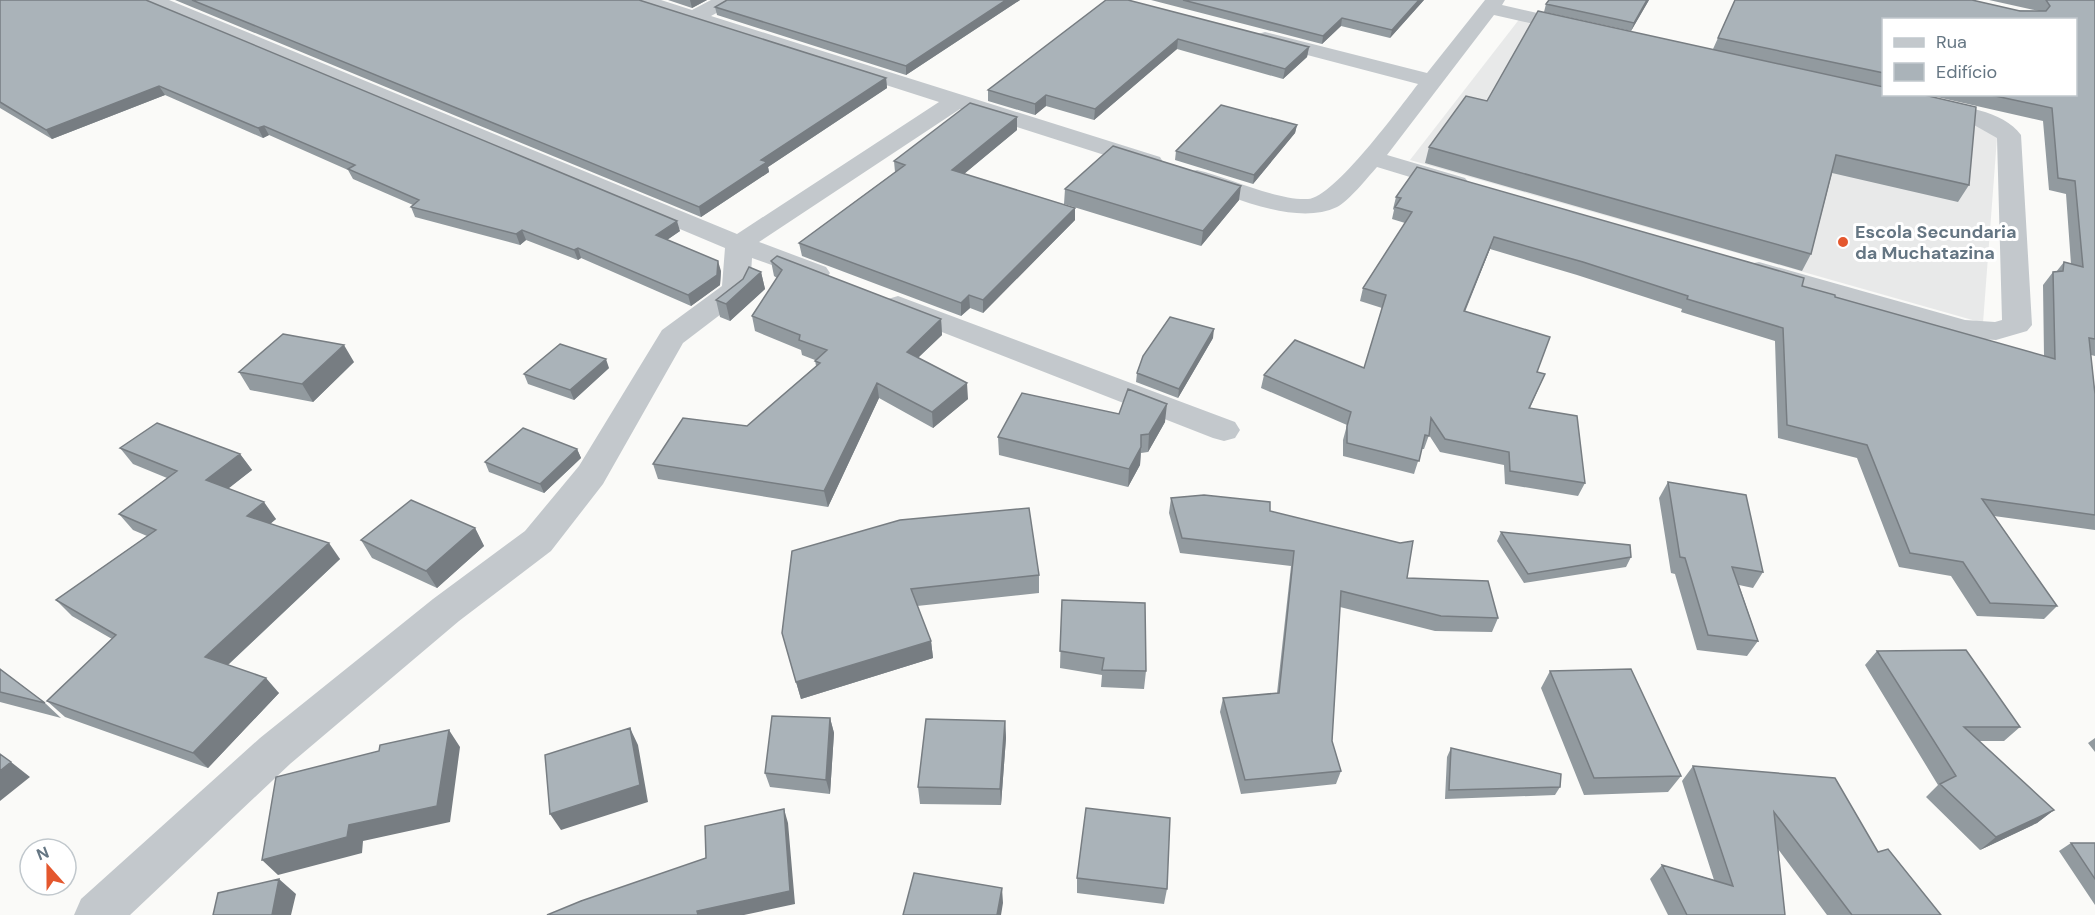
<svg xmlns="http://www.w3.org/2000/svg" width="2095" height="915" viewBox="0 0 2095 915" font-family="'DM Sans',sans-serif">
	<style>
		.built { fill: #e8e9e9 }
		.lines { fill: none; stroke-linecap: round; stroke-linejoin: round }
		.minor { fill: #c3c8cc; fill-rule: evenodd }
		.wall { fill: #929a9f; fill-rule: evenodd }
		.shaded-wall { fill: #777d82 }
		.building { fill: #aab3b9; stroke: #777d82; stroke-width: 1.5 }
		.poi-dot { fill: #e4572e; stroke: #fff; stroke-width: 2 }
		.labels { text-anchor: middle; stroke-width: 6; stroke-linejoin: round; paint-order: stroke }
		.poi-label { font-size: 18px; font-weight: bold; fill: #657683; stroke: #fff; text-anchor: start }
	</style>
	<rect width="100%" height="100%" fill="#fafaf8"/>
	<path class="built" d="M1521,17L1998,125L1983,323L1410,160Z"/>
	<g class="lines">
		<path class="minor" d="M142,0H169L737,234L939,102L634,4L631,0H661L692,10L711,0H736L733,4L711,16L1160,157L1163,162L1160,167L1151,169L1142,167L960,109L759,242L826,267L830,273L826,279L816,281L752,258L750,289L746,295L683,343L603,484L551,551L459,621L290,764L130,915H74L81,899L260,738L433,599L525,531L579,466L662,330L722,286L725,248L145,4Z
			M1485,0H1505L1502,5L1586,24L1589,28L1586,32L1579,34L1494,15L1387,155L1465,178L1469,183L1465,188L1456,191L1377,167C1367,178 1349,201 1337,207C1295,227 1230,195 1188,182L1185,177L1188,172L1197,170C1228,177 1277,201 1308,199C1334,198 1400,107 1418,84L1258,42L1255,38L1258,34L1265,32L1427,73Z
			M1931,100C1959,106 2003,110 2021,135L2032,325L2027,331L1996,340L1964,338L1749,276L1745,270L1749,264L1759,262L1965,320L1995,322L2002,320L1997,138L1974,125L1923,112L1920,107L1923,102Z
			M898,296L1235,422L1240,430L1235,438L1224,441L1213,438L888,311L884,305L888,299Z"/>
	</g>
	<path class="wall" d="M0,0L680,231L667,240L721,271L720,285L691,306L581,258L578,260L526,240L520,245L415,217L411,207L413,205L353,179L348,170L269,135L263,138L165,95L52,139L0,108Z
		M175,0H639L886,78L887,88L768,167L769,172L701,217Z
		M668,0H707L692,8Z
		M1020,0L906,75L717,15L715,7Z
		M1106,0L1309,47L1307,57L1283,79L1177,49L1094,120L1046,106L1035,115L988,101V90Z
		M1151,0H1424L1390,38L1341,26L1322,44Z
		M1549,0H1649L1631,31L1544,12L1546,4Z
		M1735,0L2039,11L1989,0H2095V356L2091,355L2095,394V530L1994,516L2057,606L2044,619L1977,616L1951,576L1899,567L1857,458L1778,438L1775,341L1681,312L1682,309L1577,275L1490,249L1465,312L1537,372L1545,374L1530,408L1585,483L1578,496L1505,484L1504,465L1440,452L1429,435L1424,449H1422L1414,474L1343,456V440L1347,425L1261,388L1264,375L1364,368L1382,308L1360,301L1363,288L1405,223L1392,219L1394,210L1393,209L1396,197L1802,286L1835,297L2044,356L2043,285L2053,272H2056L2064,262L2071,264L2066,194L2049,190L2043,121L1937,97L1929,96L1969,185L1958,202L1832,173L1811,254L1802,271L1425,163L1429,147L1487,101L1713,49ZM1884,20L2076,94H1884Z
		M1297,125L1295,133L1253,184L1175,160L1176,151Z
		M1017,130L964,174L1075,208V220L983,313L970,308L961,316L802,256L799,243L895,172L894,161Z
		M1065,189L1239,200L1201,246L1064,204Z
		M771,261L941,319L942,335L918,358L968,399L933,428L879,398L828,507L658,479L653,464L747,426L816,366L815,360L802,355L801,350L755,331L752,316L777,278L774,276Z
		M761,272L765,289L730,321L720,317L716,300L743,279Z
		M1213,338L1178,398L1136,382L1137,373Z
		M354,362L313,402L250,390L239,372Z
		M609,368L574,400L528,384L524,374Z
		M1119,414L1165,422L1148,452L1141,453L1140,465L1128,487L999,455L998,437Z
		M120,448L240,454L252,470L228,488L276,519L270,524L340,559L228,665L279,693L208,768L65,717L47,701L112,639L72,616L56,600L147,536L133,530L119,514L167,478L133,464Z
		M577,449L581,458L544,493L489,472L485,462Z
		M1668,482L1763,572L1753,588L1739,585L1758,641L1747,656L1697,650L1675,574L1671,573L1659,498Z
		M1171,498L1270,511L1407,578L1498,618L1492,632L1435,631L1340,607L1332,741L1341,771L1336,784L1241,794L1220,712L1223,698L1277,693L1291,566L1180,553L1169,513Z
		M475,528L484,546L437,588L372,558L361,540Z
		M1501,532L1631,557L1626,567L1524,583L1497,541Z
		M792,551L1039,575V593L917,606L931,641L933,658L801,699L782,633Z
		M1062,600L1146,671L1144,689L1101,687L1102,675L1060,668Z
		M1877,651L2020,727L2004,741H1978L2054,810L2037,823L1980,850L1926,797L1938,785L1865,665Z
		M0,669L45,703L61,718L0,702Z
		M1550,671L1681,776L1668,792L1584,795L1541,688Z
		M830,718L834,733L830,794L770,787L765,773Z
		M1005,721L1006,738L1001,805L920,804L918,787Z
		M2095,738V752L2088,743Z
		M1451,748L1560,787L1555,795L1445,799L1447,757Z
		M1693,766L1878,852L1941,915H1827L1778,849L1785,915H1668L1650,879L1662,865L1714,880L1682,781Z
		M2071,843H2095V905L2059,851Z
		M1077,878L1167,889L1164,904L1077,893Z"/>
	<path class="shaded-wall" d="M690,0H707L692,8Z
		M1006,0H1020L906,75V66Z
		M1419,0H1424L1390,38L1392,30Z
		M1647,0H1649L1631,31L1634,23Z
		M1342,18L1341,26L1322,44L1323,36Z
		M1178,39L1177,49L1094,120L1095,109Z
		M1309,47L1307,57L1283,79L1285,69Z
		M886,78L887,88L768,167L769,172L701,217L699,207L761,160Z
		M159,86L165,95L52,139L46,130Z
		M1046,95V106L1035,115V104Z
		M1017,117V130L953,183L952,170Z
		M1297,125L1295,133L1253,184L1254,175Z
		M264,126L269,135L263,138L258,128Z
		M1241,186L1239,200L1201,246L1203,231Z
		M1075,208V220L983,313V300Z
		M677,221L680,231L658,246L656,235Z
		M522,230L526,240L520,245L516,234Z
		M1494,237L1490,249L1459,325L1464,311Z
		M578,248L581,258L578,260L574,250Z
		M718,261L721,271L720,285L691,306L688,295Z
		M761,272L765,289L730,321L726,304Z
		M969,295L970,308L961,316V303Z
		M941,319L942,335L908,367L907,352Z
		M1214,329L1213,338L1178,398L1179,389Z
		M344,345L354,362L313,402L302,384Z
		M606,359L609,368L574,400L570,390Z
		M877,383L879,398L828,507L824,491Z
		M967,383L968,399L933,428L932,412Z
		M1167,404L1165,422L1148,452L1149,434Z
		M1141,447L1140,465L1128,487L1129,469Z
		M577,449L581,458L544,493L540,484Z
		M240,454L252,470L219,496L206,480Z
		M264,502L276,519L259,533L247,516Z
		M475,528L484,546L437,588L426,571Z
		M329,543L340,559L219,673L205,657Z
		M931,641L933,658L801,699L796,682Z
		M266,678L279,693L208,768L193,753Z
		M830,718L834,733L830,794L826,780Z
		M1005,721L1006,738L1001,805L1000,789Z
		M630,728L638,745L648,802L561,830L550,814Z
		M449,730L460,747L450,822L363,841L362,853L278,875L262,860L349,825Z
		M11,762L30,777L0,801V771Z
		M784,809L788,823L795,904L744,915H698L697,911Z
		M2054,810L2037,823L1980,850L1996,837Z
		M279,879L296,894L291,915H272Z
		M1002,888L1003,903L1001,915H997Z"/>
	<path class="building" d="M0,0H146L677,221L656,235L718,261L717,275L688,295L578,248L574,250L522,230L516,234L411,207L419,200L348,169L355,165L264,126L258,128L159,86L46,130L0,102Z
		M192,0H639L886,78L761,160L767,162L699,207Z
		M727,0H1006L906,66L715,7Z
		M1106,0H1128L1309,47L1285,69L1178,39L1095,109L1046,95L1035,104L988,90Z
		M1183,0H1419L1392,30L1342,18L1323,36Z
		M1549,0H1647L1634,23L1546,4Z
		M1735,0H1972L2020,11H2046L2050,6L2046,0H2095V339L2089,338L2095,394V515L1982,499L2057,606L1990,603L1963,562L1910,553L1867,445L1787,425L1783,328L1687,299L1688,296L1583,262L1494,237L1464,311L1550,337L1537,372L1545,374L1529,408L1577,416L1585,483L1510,471L1509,452L1445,439L1431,418L1429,436L1425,435L1419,461L1347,443V426L1351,412L1264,375L1295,340L1364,368L1386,295L1363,288L1412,212L1395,207L1401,198L1396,197L1417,167L1804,278L1802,286L1835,295V297L2055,359L2053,272L2063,271L2064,262L2083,267L2075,181L2058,178L2052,108L1986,94H2076V20H1884V73L1718,38Z
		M1538,11L1884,87V94H1920L1976,107L1969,185L1836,155L1811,254L1429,147L1466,96L1487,101Z
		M970,103L1017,117L952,170L1075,208L983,300L969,295L961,303L799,243L905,165L894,161Z
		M1221,105L1297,125L1254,175L1176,151Z
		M1113,146L1241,186L1203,231L1065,189Z
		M777,256L941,319L907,352L967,383L932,412L877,383L824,491L653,464L683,418L747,426L820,363L815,361L827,350L799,340L800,335L752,316L782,270L771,261Z
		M749,267L761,272L726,304L716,300L743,279Z
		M1170,317L1214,329L1179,389L1137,373L1143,356Z
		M283,334L344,345L302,384L239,372Z
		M560,344L606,359L570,390L524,374Z
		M1128,389L1167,404L1149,434L1141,435V447L1129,469L998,437L1022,393L1119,414Z
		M157,423L240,454L206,480L264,502L247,516L329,543L205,657L266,678L193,753L47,701L116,635L56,600L156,530L119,514L177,471L120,448Z
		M523,428L577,449L540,484L485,462Z
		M1668,482L1746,495L1763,572L1732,567L1758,641L1708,635L1685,558L1680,557Z
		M1204,495L1270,502V511L1400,543L1413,541L1407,578L1488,581L1498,618L1441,616L1341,591L1332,741L1341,771L1245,780L1223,698L1279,693L1294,551L1182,538L1171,498Z
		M411,500L475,528L426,571L361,540Z
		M1029,508L1039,575L911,589L931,641L796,682L782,633L792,551L900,520Z
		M1501,532L1630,545L1631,557L1528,574Z
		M1062,600L1145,603L1146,671L1102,670L1104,658L1060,651Z
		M1966,650L2020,727H1964L2054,810L1996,837L1940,784L1956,776L1877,651Z
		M0,669L45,703L0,692Z
		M1631,669L1681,776L1594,778L1550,671Z
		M772,716L830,718L826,780L765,773Z
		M926,719L1005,721L1000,789L918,787Z
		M630,728L640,785L550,814L545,755Z
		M449,730L437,806L349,825L347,837L262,860L276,777L379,751L380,745Z
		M1451,748L1561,774L1560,787L1449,790Z
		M0,754L11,762L0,771Z
		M1693,766L1835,778L1878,852L1888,849L1941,915H1852L1774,812L1785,915H1687L1662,865L1733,886Z
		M1086,808L1170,818L1167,889L1077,878Z
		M784,809L790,891L697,911L698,915H547L581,901L706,858L705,826Z
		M2071,843H2095V879Z
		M914,873L1002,888L997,915H903Z
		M279,879L272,915H213L218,893Z"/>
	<circle class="poi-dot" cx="1843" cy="242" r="6"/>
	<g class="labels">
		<g class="poi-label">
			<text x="1855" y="238">Escola Secundaria<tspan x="1855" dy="21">da Muchatazina</tspan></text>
		</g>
	</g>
	<rect x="1882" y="18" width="195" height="78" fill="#ffffff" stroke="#c1c8cd" stroke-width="1.5"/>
	<rect x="1894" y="38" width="30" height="9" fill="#c3c8cc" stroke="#c1c8cd" stroke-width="1.5"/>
	<text x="1936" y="48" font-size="18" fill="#657683">Rua</text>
	<rect x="1894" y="63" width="30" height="18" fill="#aab3b9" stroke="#c1c8cd" stroke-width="1.5"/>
	<text x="1936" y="78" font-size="18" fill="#657683">Edifício</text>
	<g transform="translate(48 867) rotate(339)"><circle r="28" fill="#ffffff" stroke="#c1c8cd" stroke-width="1.5"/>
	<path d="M0-4.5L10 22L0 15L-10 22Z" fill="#e4572e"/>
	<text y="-9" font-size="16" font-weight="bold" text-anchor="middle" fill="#657683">N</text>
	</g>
</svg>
